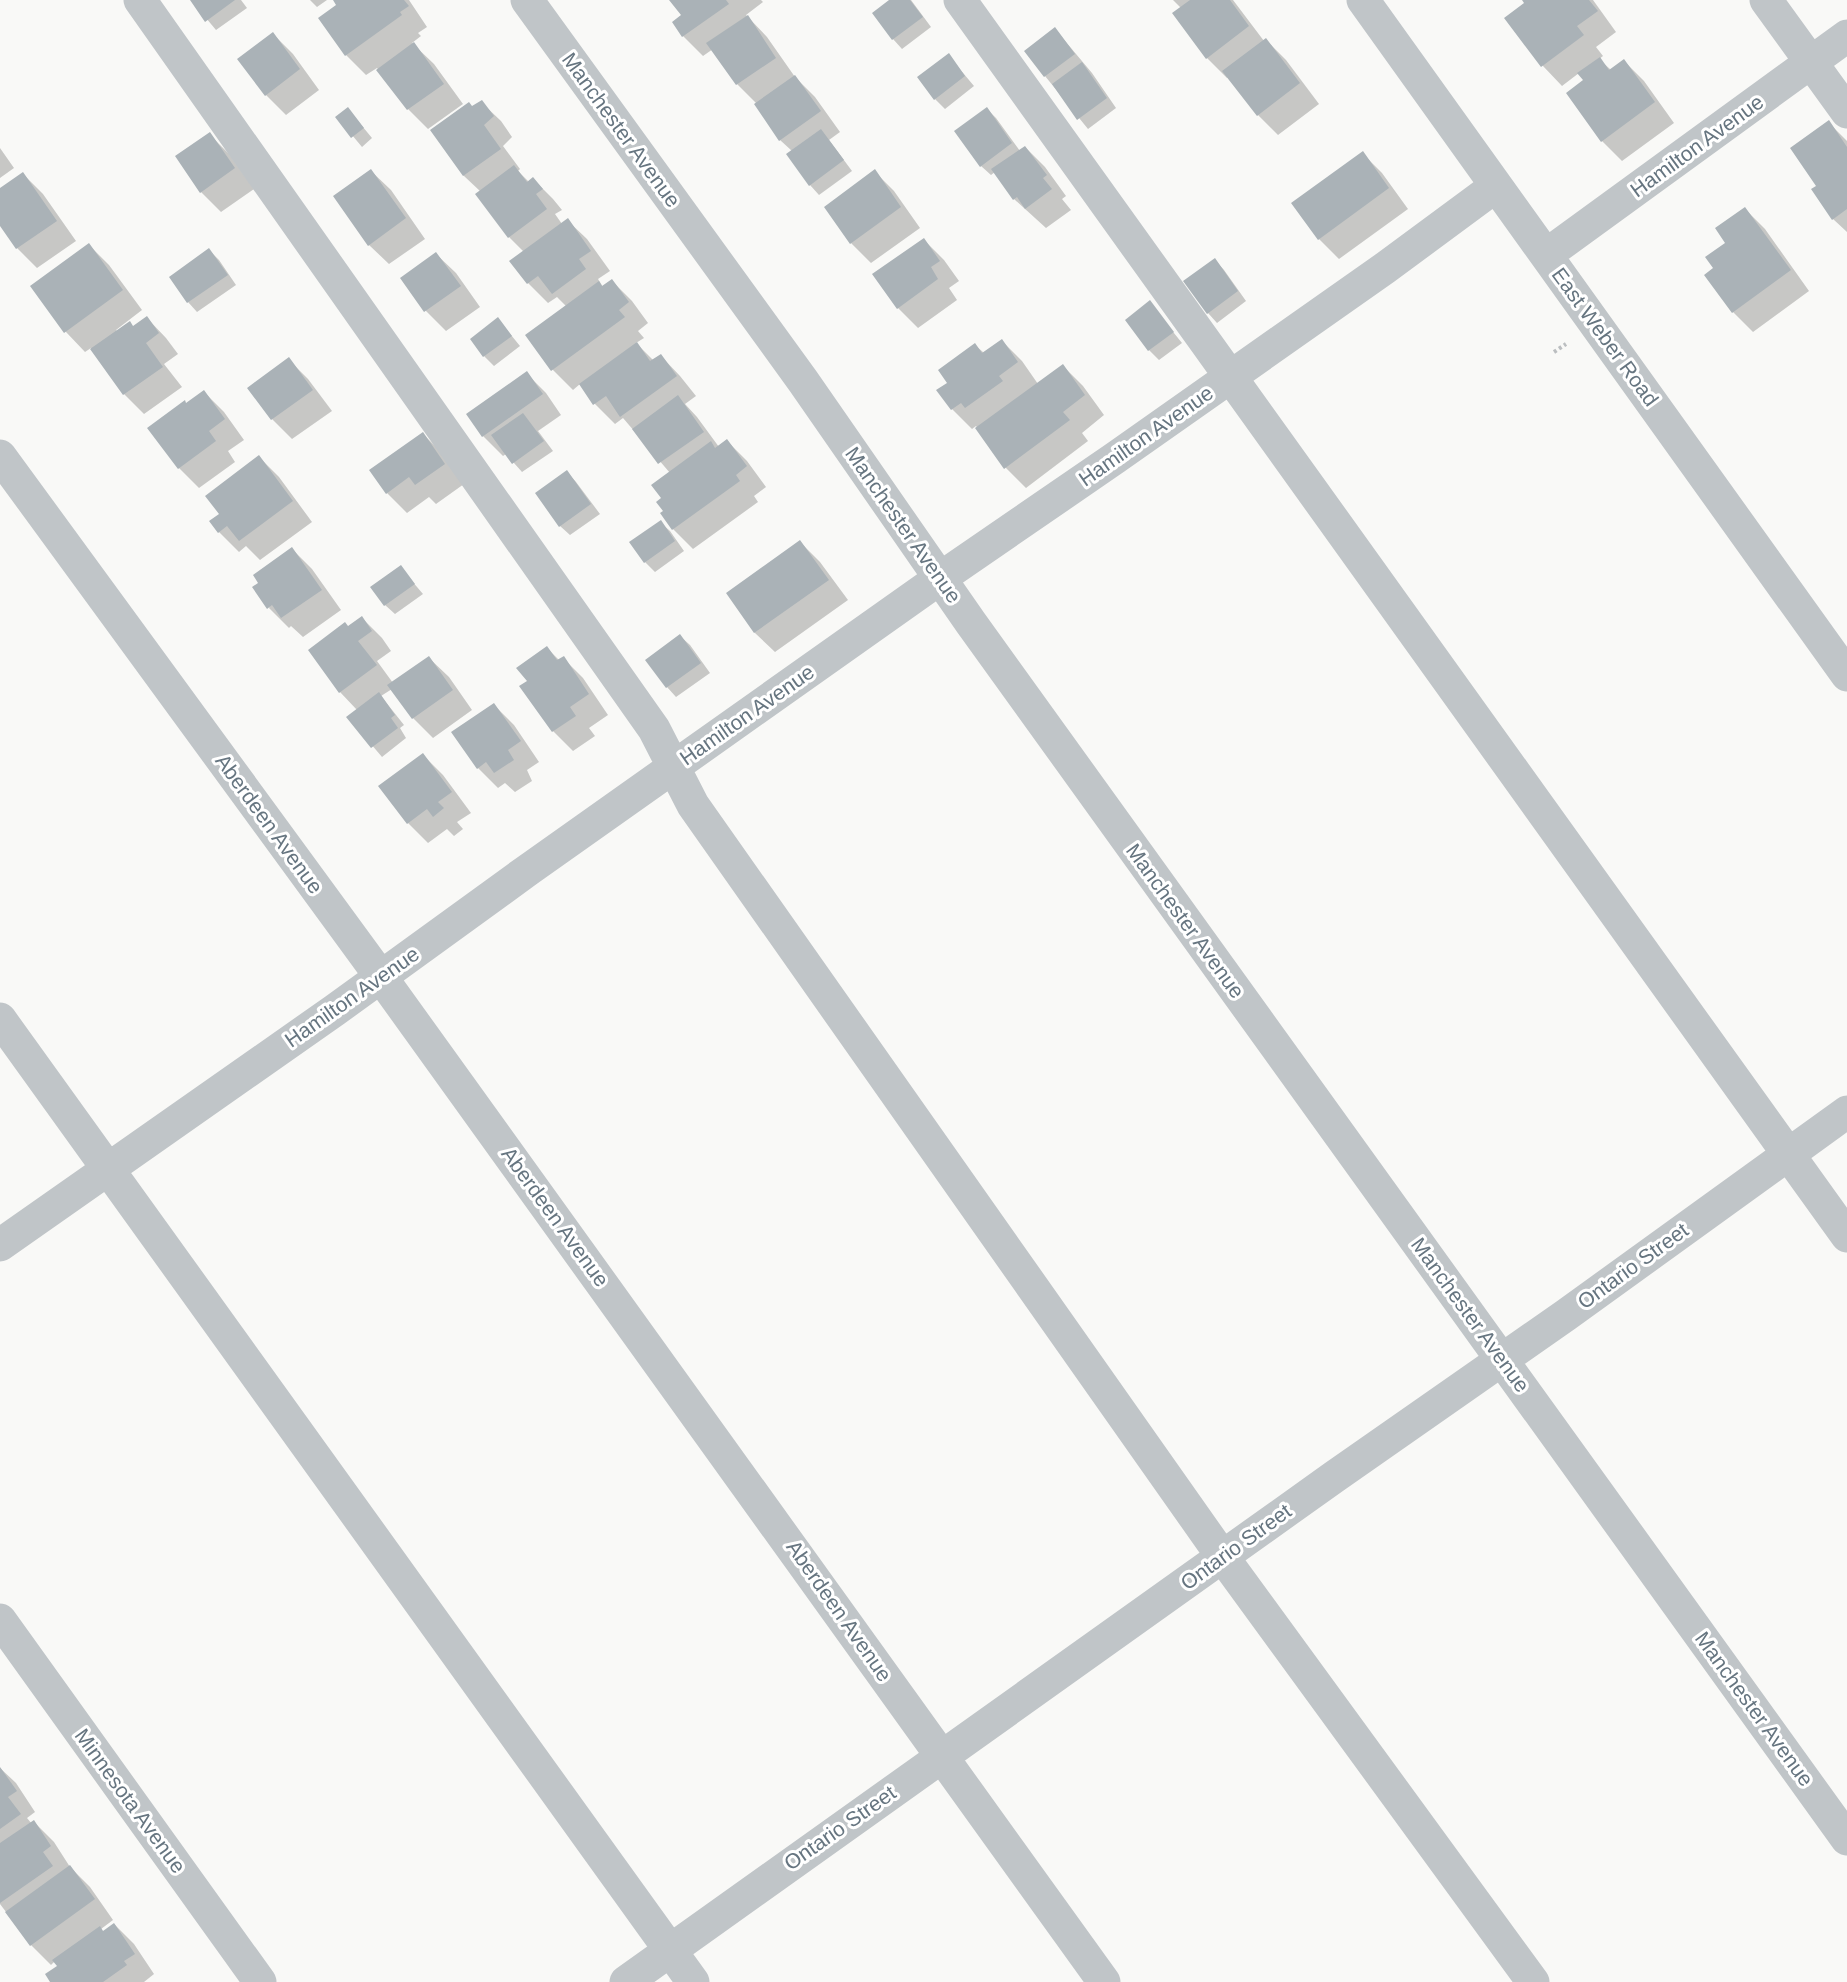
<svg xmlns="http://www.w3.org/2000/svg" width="1847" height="1982" viewBox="0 0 1847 1982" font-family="Arial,sans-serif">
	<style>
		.shadow { fill: #0003 }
		.building { fill: #aab2b7 }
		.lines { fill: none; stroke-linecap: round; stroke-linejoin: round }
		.path { stroke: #bbbec0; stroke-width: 4; stroke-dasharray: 3 3; stroke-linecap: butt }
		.minor { stroke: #c0c5c8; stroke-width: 33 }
		.labels { text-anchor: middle; stroke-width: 6; stroke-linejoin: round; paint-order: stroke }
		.street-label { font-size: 21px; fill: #667580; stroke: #fff }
	</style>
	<rect width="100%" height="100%" fill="#f9f9f7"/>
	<path class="shadow" d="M191,0H241L247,8L216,30Z
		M310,0H327L317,7Z
		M334,0H409L427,27L418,33L421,36L412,43L434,64L463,104L428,129L408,109L377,68L366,75L346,55L320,18L338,6Z
		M671,0H761L763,2L746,15L767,37L795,77L815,97L840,132L829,140L852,171L819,195L810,185L792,151L780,140L757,104L737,84L713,49L703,56L683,36L674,22L683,16Z
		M891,0H911L931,27L902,49L893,39Z
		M1173,0H1233L1264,41L1266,40L1286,60L1319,104L1278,135L1258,115L1229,76L1227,78L1207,58L1181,8Z
		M1524,0H1593L1616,32L1596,47L1603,56L1599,59L1611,70L1624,61L1644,81L1674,123L1622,161L1602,141L1585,81L1579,73L1562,86L1543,66L1506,18L1527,3Z
		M1055,29L1092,73L1116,108L1088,129L1045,76Z
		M273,34L293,54L319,90L286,115L266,95Z
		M948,55L974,86L945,109L935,99Z
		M481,102L501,121L512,137L503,146L520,169L518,171L529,182L533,179L553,199L562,210L555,214L562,224L567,220L587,239L610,271L598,279L603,287L612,281L632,301L648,323L638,331L644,338L636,343L654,361L661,356L680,376L696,396L685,404L697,417L719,447L727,441L747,461L766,487L754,496L758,502L693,549L673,529L662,513L665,511L663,498L670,473L623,418L615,424L595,404L580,384L573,390L553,370L527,335L567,307L557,297L548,303L528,283L524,252L509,237L481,192L464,176L432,131Z
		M348,109L372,138L362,147L337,117Z
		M987,109L996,118L1020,151L1025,147L1045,167L1066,196L1062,199L1071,210L1046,228L1014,199L995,172L991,175L981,166Z
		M1828,122L1847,141V232L1833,219L1818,186Z
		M209,134L229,154L254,189L221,212L201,192Z
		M0,148L14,168L0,178Z
		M1362,153L1382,173L1408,209L1339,259L1319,239Z
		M371,171L391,190L425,239L389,264L369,245Z
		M874,171L894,191L920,228L871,263L851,243Z
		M23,174L43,194L76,241L37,268L17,248L0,224V190Z
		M1745,209L1765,229L1809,291L1753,332L1733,312L1715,269Z
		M924,240L944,260L959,281L949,288L957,300L918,328L898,308L874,274Z
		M89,245L109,265L142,310L116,330L118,332L133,327L147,318L166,338L178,354L164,364L182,387L144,414L124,394L91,348L85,352L66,332L32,287Z
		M209,250L219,260L236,285L197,312L188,302Z
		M436,254L456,273L480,307L446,331L426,311L402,278Z
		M1215,260L1224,270L1246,301L1217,323L1208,313Z
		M1149,302L1182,343L1159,360L1149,350L1127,320Z
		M498,319L520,346L494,366L484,356Z
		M1002,341L1022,361L1038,384L1063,366L1083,386L1104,415L1082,433L1088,441L1026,488L1006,468L976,426L972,429L952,409L949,383L975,345L984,353Z
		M288,359L308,379L332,411L292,439L272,419Z
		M526,373L546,393L561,415L538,431L553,451L522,472L506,454L503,456L483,436Z
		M204,392L224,412L244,440L228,451L235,462L199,488L179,468L149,428Z
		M423,434L443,454L464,484L436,504L429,497L407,513L387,493Z
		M259,457L279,477L312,522L260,560L246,546L239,552L219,532L221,514Z
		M567,472L576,482L600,514L570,535L560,526Z
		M660,522L670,531L684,551L655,572L645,562Z
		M800,542L820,562L848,600L775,652L755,633L728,594Z
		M292,549L312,569L341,610L303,637L291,626L289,628L269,608Z
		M400,567L423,594L395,614L385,605Z
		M362,618L382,638L391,651L377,661L393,683L429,658L449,677L472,710L433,738L413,718L392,689L381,696L404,725L400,728L406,738L382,757L348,717L357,710L340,692L310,650Z
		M680,636L690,645L710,673L676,697L667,687Z
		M547,648L559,660L563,658L583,678L608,715L589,728L595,736L573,751L553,731L522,687L529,682Z
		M494,705L514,725L539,762L527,770L532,781L515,792L505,783L498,788L478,768Z
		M423,755L443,775L471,813L457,822L463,829L454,836L447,829L428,843L408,823Z
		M0,1768L16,1783L35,1812L27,1818L32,1824L34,1822L54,1842L70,1867L90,1887L113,1920L101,1929L103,1932L114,1924L134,1944L154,1974L144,1982H52L59,1966L55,1961L51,1965L31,1945L0,1904Z"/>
	<path class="building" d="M190,0H235L205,22Z
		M333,0H404L409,6L400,12L402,15L345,56L318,18L336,5Z
		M669,0H726L729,4L682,37L672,22L681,15Z
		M889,0H910L923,17L892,40L872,13Z
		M1190,0H1230L1249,26L1206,59L1172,13Z
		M1522,0H1589L1598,11L1577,26L1584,35L1541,67L1504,18L1524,3Z
		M748,15L776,58L736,85L706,43Z
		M1055,27L1075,54L1044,77L1024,51Z
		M273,32L300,69L265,96L237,59Z
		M1266,38L1300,83L1257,116L1222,71Z
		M414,42L444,84L407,110L376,70Z
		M949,53L965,76L934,100L917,77Z
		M1600,57L1609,70L1624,59L1655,102L1601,142L1566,93L1583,80L1577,73Z
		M1082,62L1107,98L1077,120L1052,84Z
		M795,75L821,111L779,141L754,104Z
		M482,100L494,116L484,125L501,149L463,176L430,130L469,102L472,106Z
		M348,107L364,128L351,138L335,117Z
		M987,107L1012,143L980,167L954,131Z
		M1829,120L1847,147V209L1832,220L1811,189L1816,186L1790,148Z
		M821,129L844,160L809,186L786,154Z
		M210,132L235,168L200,193L175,156Z
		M1025,146L1047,175L1043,178L1052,189L1025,209L1017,197L1013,200L991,169Z
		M1363,151L1389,188L1318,240L1291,203Z
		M514,165L527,182L533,177L543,189L536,194L547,209L508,238L475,194Z
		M371,169L406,218L368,246L333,196Z
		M875,169L901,207L850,244L824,207Z
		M23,172L57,221L16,249L0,226V188Z
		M1745,207L1791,270L1732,313L1704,275L1713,268L1705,257L1725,243L1715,228Z
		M568,218L591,251L579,259L586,269L552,294L538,276L527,284L509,261Z
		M924,238L940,261L931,267L938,279L897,309L872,274Z
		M89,243L123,290L64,333L30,286Z
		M209,248L228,275L187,303L169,277Z
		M436,252L461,286L424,312L400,278Z
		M1215,258L1238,291L1207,314L1183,281Z
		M612,279L629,302L619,310L625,317L551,371L525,335L599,281L602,286Z
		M1150,300L1174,332L1148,351L1125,320Z
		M147,316L159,333L146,343L163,367L123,395L90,349L130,321L133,326Z
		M498,317L512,336L483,357L470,339Z
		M1002,339L1018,362L999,376L1003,381L965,408L961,403L951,410L936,390L947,383L938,370L975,343L982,353Z
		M637,342L650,361L661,354L677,376L620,417L606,396L593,405L579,384Z
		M289,357L313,390L271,420L247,388Z
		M1063,364L1085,395L1063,412L1070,420L1004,469L975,428Z
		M527,371L543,394L482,437L466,414Z
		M204,390L225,419L209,431L216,441L178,469L147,428L185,400L186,403Z
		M678,395L704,432L658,464L632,429Z
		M523,413L544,441L512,464L491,435Z
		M423,432L445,464L415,485L409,477L386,494L369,470Z
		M727,439L747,466L736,475L740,481L672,530L660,513L663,511L656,502L661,498L651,485L711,441L715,448Z
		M259,455L293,501L239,541L227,526L218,533L209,521L219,514L205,496Z
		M567,470L591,504L559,527L535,493Z
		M661,520L675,541L644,563L629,542Z
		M800,540L829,580L754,633L726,593Z
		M292,547L322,590L281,618L272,605L267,609L252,587L258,583L253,575Z
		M401,565L415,584L384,606L370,587Z
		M362,616L372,631L358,641L377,665L339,693L308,650L345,622L348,626Z
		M680,634L701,663L666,688L645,660Z
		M547,646L557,660L564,656L589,694L570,707L576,716L552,732L519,686L527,681L516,668Z
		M429,656L453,690L412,719L387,685Z
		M379,692L395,715L391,718L398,728L371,748L346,717Z
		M494,703L521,741L508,750L514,760L494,773L486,762L477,769L451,732Z
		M423,753L452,792L438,802L444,808L433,817L427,809L407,824L378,786Z
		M0,1767L17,1791L8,1797L21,1814L0,1829Z
		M34,1820L51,1846L43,1852L53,1866L0,1903V1843Z
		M70,1865L95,1899L30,1946L5,1912Z
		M114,1923L135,1954L124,1961L127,1965L103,1982H50L45,1974L57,1966L52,1960L100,1926L103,1931Z"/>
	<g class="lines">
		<path class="path" d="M1554,352L1566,344"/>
		<path class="minor" d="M140,0L654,729L693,805L1222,1556L1533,1982
			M527,0L803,381L971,623L1847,1839
			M960,0L1847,1236
			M1363,0L1847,675
			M1766,0L1847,112
			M1546,255L1847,36
			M0,456L381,977L1104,1982
			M0,1019L693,1982
			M0,1245L335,1010L528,870L939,579L1115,458L1385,268L1496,186
			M0,1620L260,1982
			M626,1982L1334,1477L1566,1315L1847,1112"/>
	</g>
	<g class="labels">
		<g class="street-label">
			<text transform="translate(621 130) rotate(54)" y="7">Manchester Avenue</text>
			<text transform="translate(1697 146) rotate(-36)" y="7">Hamilton Avenue</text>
			<text transform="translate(1605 337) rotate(54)" y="7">East Weber Road</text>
			<text transform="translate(1146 436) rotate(-35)" y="7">Hamilton Avenue</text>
			<text transform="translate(903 525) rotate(55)" y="7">Manchester Avenue</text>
			<text transform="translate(747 715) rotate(-35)" y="7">Hamilton Avenue</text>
			<text transform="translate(269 824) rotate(54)" y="7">Aberdeen Avenue</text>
			<text transform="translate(1185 921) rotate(54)" y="7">Manchester Avenue</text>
			<text transform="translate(352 997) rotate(-35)" y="7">Hamilton Avenue</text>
			<text transform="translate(555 1217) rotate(54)" y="7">Aberdeen Avenue</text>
			<text transform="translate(1633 1266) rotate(-36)" y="7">Ontario Street</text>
			<text transform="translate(1470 1315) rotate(54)" y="7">Manchester Avenue</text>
			<text transform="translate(1236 1547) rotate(-36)" y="7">Ontario Street</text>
			<text transform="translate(839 1611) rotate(55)" y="7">Aberdeen Avenue</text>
			<text transform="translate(1754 1709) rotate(54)" y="7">Manchester Avenue</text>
			<text transform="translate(130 1801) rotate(54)" y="7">Minnesota Avenue</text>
			<text transform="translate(840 1828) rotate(-35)" y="7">Ontario Street</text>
		</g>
	</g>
</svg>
